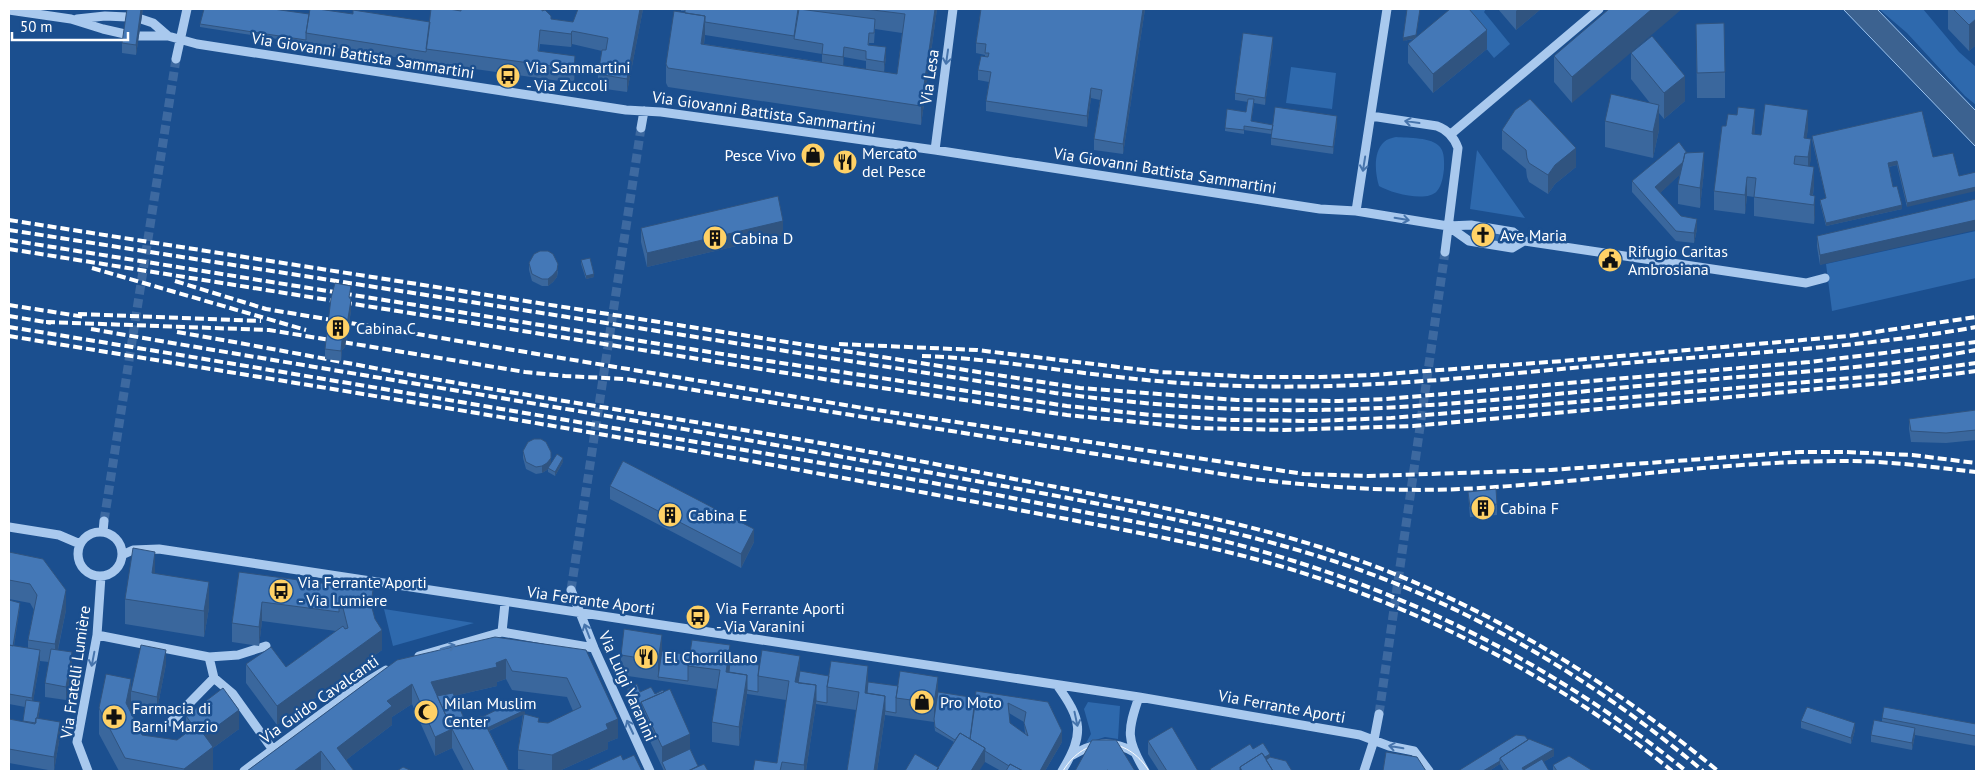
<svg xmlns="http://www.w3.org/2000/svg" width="1985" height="780" viewBox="0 0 1985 780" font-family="'PT Sans',sans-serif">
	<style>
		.green { fill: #2e69ad }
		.water { fill: #3c6290; stroke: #9cc4f0 }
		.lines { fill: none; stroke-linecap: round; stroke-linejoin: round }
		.minor-tunnel { stroke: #3d69a0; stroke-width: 9; stroke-dasharray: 9 4.5; stroke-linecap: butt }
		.minor { stroke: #a9c9ee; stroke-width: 9 }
		.tram { stroke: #fff; stroke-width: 1 }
		.rail { stroke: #fff; stroke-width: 4; stroke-dasharray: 9 4; stroke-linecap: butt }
		.wall { fill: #3a679d; fill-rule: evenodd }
		.shaded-wall { fill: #305480 }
		.building { fill: #4478b7; stroke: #305480; fill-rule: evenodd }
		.oneway { stroke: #4674ac }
		.labels { text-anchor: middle; stroke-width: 5; stroke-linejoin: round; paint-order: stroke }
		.street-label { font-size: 16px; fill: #fff; stroke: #1b4f8f }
		.poi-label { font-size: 16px; fill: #fff; stroke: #1b4f8f; text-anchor: start }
	</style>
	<rect width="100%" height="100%" fill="#1b4f8f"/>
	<path class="green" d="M1456,9H1486L1484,12L1510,44L1494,58L1462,19Z
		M1879,9H1923L1959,52L1976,67V105L1965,96L1907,33Z
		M1291,67L1336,73L1332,109L1286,103Z
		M1396,137C1408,138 1432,137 1440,147C1445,153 1444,163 1444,169C1443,177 1442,185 1437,191C1427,203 1391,193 1379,186C1375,173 1373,152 1384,142C1387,139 1392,138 1396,137Z
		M1477,150L1525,218L1470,209Z
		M1475,231L1510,236L1513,237V241L1510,243L1476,238L1474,235Z
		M1976,231V278L1832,311L1826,264Z
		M384,609L474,623L393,646Z
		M1088,702L1120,706L1118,739L1105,737L1086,743L1091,734L1084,709Z"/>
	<path class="water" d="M1843,9H1877L1976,111V147Z"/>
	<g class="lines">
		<path class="minor-tunnel" d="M104,521L176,59
			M571,590L641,128
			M1379,714L1445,252"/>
		<path class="minor" d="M9,10L71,19L103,29L125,34
			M77,19L105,16L127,17
			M141,19L153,23L168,36
			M139,36H168L197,44L626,110L661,112L935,150L1320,209L1356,211L1448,226L1471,225L1513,232L1524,241L1806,283L1825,278
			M176,59L187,9
			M1371,116L1437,126C1448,130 1454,137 1458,148L1445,252
			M641,128L644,111
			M1451,134L1599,9
			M935,150L953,9
			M1356,211L1387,9
			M1448,226L1469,241L1512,248L1524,241
			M9,527L59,535L80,544
			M103,532L104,521
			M78 554a22 22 0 1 1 44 0a22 22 0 1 1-44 0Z
			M122,555L133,550L159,549L1139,697L1360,735L1389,746L1414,751L1429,771
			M571,590L594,648L650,771
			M502,632L505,603
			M97,635L209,657L214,678L171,722
			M419,656L502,632L594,648
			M209,657L238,655L266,646
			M214,678L233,694L273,750
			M1057,685C1082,720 1085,733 1062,771
			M1139,697C1127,731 1126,740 1145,771
			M1071,756C1092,743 1111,739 1134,752
			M88,771L77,742L97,635L101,576
			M244,771L356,688L386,670
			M1364,771L1374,740L1379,714"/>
		<path class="tram" d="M1063,771C1085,734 1127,735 1149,771"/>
		<path class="rail" d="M9,220L1080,388L1237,400L1339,401L1386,399L1809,362L1976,342
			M9,230L1055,393C1116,401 1178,407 1240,409C1384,415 1528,396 1671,383C1773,373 1876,369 1976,350
			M9,240L722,354L1067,406L1152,415L1230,420L1314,421L1391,418L1887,375L1976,363
			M9,249L855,384L1067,415L1196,428L1284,430L1413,426L1884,383L1976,371
			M92,268L306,330
			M175,281L266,309L869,409L1304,474L1368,476L1551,470L1800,452H1845L1912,455L1976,463
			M9,305L85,317
			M78,314L261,321
			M9,316L51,323
			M46,322L269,330L525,372L565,376L625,379L1253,479C1322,487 1392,492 1461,489C1589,483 1716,461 1845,461C1889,461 1933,467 1976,472
			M9,327C232,363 455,401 678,439C800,459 922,480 1043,504C1112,518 1182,529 1250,548C1412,593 1555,665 1686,771
			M91,329C322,369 555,406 787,447C884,464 982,482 1079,500C1176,519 1266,537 1360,570C1484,614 1602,686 1703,771
			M177,332C241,343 305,355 369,367C506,393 643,413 780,436C879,453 978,472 1077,491C1176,510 1274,528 1369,564C1497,612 1613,684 1718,771
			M9,336C276,380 543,422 810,472C904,489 999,506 1093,524C1156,536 1219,548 1280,566C1420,607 1560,679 1672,771
			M839,344L977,350L1160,372L1255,377H1320L1372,375L1563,361L1848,336L1976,317
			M922,356C982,358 1041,368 1101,375C1149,381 1197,385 1245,386C1373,390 1500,374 1627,363C1743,353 1861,348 1976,327"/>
	</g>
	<path class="wall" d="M143,9L136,55L122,53V43Z
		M431,9H544V11L551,19L573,22L643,9L627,92L598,88V74L602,51L572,44L571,47L540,44L539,51L575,69L574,83L426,62L200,27V24L309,14H353L430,22Z
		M681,9H937L921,125L668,87L666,83V64L685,13V11H681ZM875,29L902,33L897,74L884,72L886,57L869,45V43H874ZM705,35L822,54V62L704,44ZM844,57L866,61V69L843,66Z
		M981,9H1145L1123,154L1094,150V139L1100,100L1091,98L1087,127L986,111V101L989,82L978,80V70L985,57V55L976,53V43Z
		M1498,9H1541L1516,30Z
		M1609,9L1572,103L1554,82V56Z
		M1948,9H1976V45L1969,51L1948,29Z
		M1696,24L1725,72V98H1697Z
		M1417,37L1487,49L1433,93L1408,63V44L1414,39L1403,41Z
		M1273,44L1265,105L1254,103L1251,122L1273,125L1337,123L1333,154L1271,145V134L1244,130V134L1225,131V128L1246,112L1248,102L1235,100V93Z
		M1631,53L1685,101L1664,119L1659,113V130L1653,158L1605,147V121L1650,103L1631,79Z
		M1922,111L1907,207L1897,165L1889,167L1893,187L1902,209L1826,226L1820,203V200L1826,198L1812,140V136Z
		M1726,126L1755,129L1754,134L1761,135L1808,129L1806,138L1811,158L1809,167L1814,186L1813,195L1815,215L1814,224L1754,216V197L1747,196L1745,214L1714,210V191Z
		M1502,130L1576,167L1555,184L1548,194L1529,182L1527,177L1526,169L1502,149Z
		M1687,153L1704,171L1700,208L1678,204V184L1680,174L1660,193L1681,216L1697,229L1694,243L1676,241L1632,192V181Z
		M1976,199L1820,265L1817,247V236Z
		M641,228L783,235L647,267L641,242Z
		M581,260L594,277L586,279L581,264Z
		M529,263L558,271L557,277L553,282L548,286H542L532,281L529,270Z
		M351,296V311L345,347L342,350L341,361L325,359V349Z
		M1976,410V440L1946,443L1911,442L1909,429V419Z
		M523,451L551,459V465L563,462L555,476L548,472V468L550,466L547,470L542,473L536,474L526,469L523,458Z
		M610,486L754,542L741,568L610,499Z
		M1468,492L1497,504V515L1470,517Z
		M9,552L66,610L58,650L72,666L66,700L45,697V683L49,662L40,661L33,701L40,709L38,719L60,736L54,771L9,763V719L23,722L25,707L9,704ZM9,599L30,603L34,610L28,640V648L14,646L20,606L9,600Z
		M239,572L372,611L382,650L277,725L246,683V664L286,667L336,631L262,621L259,646L232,642V623Z
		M125,599L209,608L204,637L125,624Z
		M586,650L618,738L608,742V749L559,771H533L518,769V750L523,714L489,731L509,771H464L452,748L435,756L412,704L392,717V725L346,760L354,771H322L321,770L319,771H247L397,660ZM506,679L512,690L567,697L573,711L548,723L539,722L524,714H525L466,723L454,696L497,686V682Z
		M662,651L976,698L1048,702L1062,742L1045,771H1001L985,762L939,768L954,742L935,731L934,722L885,715L877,771H847L856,710L816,704L806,771H753L777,763L786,700L747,694L739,746L712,742V722L717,689L621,675V655ZM1009,713L1024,722L1025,734L1010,723Z
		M166,664L157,710L131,705L130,710L142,735L177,740L186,733V716L239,729L213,748V771H119L99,734V708L131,691Z
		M627,689L655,694L690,749L698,766L708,771H664L627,692Z
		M1882,718L1976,724V746L1915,735L1912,750L1871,742V735L1882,722Z
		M1801,721L1855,730L1851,744L1801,728Z
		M1516,735L1528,740L1554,756L1543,762L1549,771H1504L1500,764L1489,771Z
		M1148,741L1198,771H1159L1148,754Z
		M1553,765L1593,771H1553Z"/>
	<path class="shaded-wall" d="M141,9H143L136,55V45Z
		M640,9H643L627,92V79Z
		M935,9H937L921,125V106Z
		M1143,9H1145L1123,154V144Z
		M1420,9L1416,38L1403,41V38Z
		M1518,9H1541L1516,30V11Z
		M1652,9H1682L1572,103V77Z
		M705,16V35L701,63V44Z
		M1976,19V45L1969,51V25Z
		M1487,30V49L1433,93V74Z
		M572,31V44L571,47V34Z
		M1273,37V44L1265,105V98Z
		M844,47V57L843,67V57Z
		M886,47V57L884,72V62Z
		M575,56V69L574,83V69Z
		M1685,76V101L1664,119V93Z
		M1091,88V98L1087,127V116Z
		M1659,105V130L1653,158V132Z
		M1755,109V129L1752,153V134Z
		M1808,110V129L1804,157V138Z
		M1337,116V123L1333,154V147Z
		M1811,139V158L1808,177V157Z
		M1576,148V167L1555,184L1548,194V175L1555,165Z
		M1704,152V171L1700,208V188Z
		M1689,156V166L1655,198V187Z
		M1897,161V165L1888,167V163Z
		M1814,167V186L1811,205L1810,195Z
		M1747,177V196L1745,214V195Z
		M1976,187V191L1907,207V203Z
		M1815,196V215L1814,224V205Z
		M1902,205V209L1826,226V223Z
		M1697,219V229L1694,243V233Z
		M1976,220V230L1820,265V255Z
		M783,221V235L647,267V253Z
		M558,264L557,277L553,282L548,286V279Z
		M594,274V277L586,279V276Z
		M351,300V311L345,347L342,350L341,361V351L342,340Z
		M551,452V465L547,470L542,473V466Z
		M563,458V462L555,476V472Z
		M754,529V542L741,568V554Z
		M155,552V577L152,573Z
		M209,582V608L204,637V611Z
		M66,590V610L55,663V644Z
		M373,590V609L371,623V604Z
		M262,602V621L259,646V627Z
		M20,603V606L12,656V652Z
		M382,630V650L277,725V706Z
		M662,635V654L658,680V661Z
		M730,645V664L726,687V672Z
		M40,650V661L32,708V698Z
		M166,650V664L157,710V697Z
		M72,652V666L66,700V687Z
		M800,656V675L796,698L795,682Z
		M506,659V679L497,682V686L432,701L431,682L496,663Z
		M868,666V685L865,708V693Z
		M747,675V694L739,746V727Z
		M938,677V696L934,722V703Z
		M131,679V705L126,729V703Z
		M412,684V704L392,717V725L337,767V748L387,701Z
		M816,685V704L806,771H804V765Z
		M885,696V715L877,771H874Z
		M40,702V709L36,730V723Z
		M239,710V729L213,748V771H184V769L202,738Z
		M525,710V714L460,744L458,741Z
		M618,719V738L608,742V749L559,771H552V755L606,724Z
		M60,722V736L54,771V757Z
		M1855,723V730L1851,744V738Z
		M1915,728V735L1912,750V743Z
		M452,729V748L435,756V737Z
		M1062,731V742L1045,771H1040Z
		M690,734V753L662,762V747Z
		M985,748V762L979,771H971Z
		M1554,749V756L1528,771H1522V768Z
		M321,751V770L319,771H294Z
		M1270,754V768L1242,771Z
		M1500,761V764L1489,771H1483Z"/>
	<path class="building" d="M127,9H141L136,45L122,43Z
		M204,9H273L309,14L306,33V40L200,24Z
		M310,9H318L353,14V10L430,22L426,52L306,33Z
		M431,9H449L461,11V9H542V11L545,10L551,16V19L573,22L578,9H640L627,79L598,74L602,50H606L608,38L572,31L571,34L540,30L538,51L575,56L574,69L426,49Z
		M685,9H798L794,36L705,22V16L685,13Z
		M799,9L875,19L874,33H869L868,45L886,47L884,62L866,59V51L844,47L843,57L822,54L823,44L794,39Z
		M865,9H935L921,106L668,68L666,64L674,11L705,16L701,44L897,74L905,14Z
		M981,9H1143L1123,144L1094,139L1102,90L1091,88L1087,116L986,101L991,72L978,70L981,56L988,57L989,53H985L986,44L976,43Z
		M1407,9H1420L1416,35L1403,38Z
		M1450,9H1469L1487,30L1433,74L1408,44Z
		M1609,9H1652L1572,77L1554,56Z
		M1953,9H1976V19L1969,25Z
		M1724,23L1725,72L1697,73L1696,24Z
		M1243,33L1273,37L1265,98L1235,93Z
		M1652,36L1685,76L1664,93L1631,53Z
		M1611,94L1659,105L1653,132L1605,121Z
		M1248,99H1254L1251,121L1273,125L1272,130L1244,126V130L1225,128L1227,109L1246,112Z
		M1530,99L1576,148L1555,165L1548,175L1529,163L1527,158L1526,150L1502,130L1515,110Z
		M1765,104L1808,110L1804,138L1811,139L1808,157L1795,156L1794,164L1814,167L1810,195L1815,196L1814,205L1754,197L1756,178L1747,177L1745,195L1714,191L1722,126H1726L1728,114L1737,115L1738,107L1755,109L1752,134L1761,135Z
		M1275,107L1337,116L1333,147L1271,138Z
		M1922,111L1933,157L1953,153L1959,176L1976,172V187L1907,203L1897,161L1888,163L1893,187L1897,186L1902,205L1826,223L1820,200L1826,198L1812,136Z
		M1679,142L1687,153H1685L1683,162L1655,187L1681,216L1697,219L1694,233L1676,231L1632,181Z
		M1704,152L1700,188L1678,184L1685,153Z
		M778,196L783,221L647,253L641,228Z
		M1976,199V220L1820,255L1817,236Z
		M540,251H548L553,254L558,264L557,270L553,275L548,279H542L532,274L529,263L534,254Z
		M590,258L594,274L586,276L581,260Z
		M335,283L351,286L349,297L351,300L345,337L342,340L341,351L325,349L331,298Z
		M1976,410V430L1946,433L1911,431L1909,419Z
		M534,439H541L546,442L551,452V458L547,463L542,466L536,467L526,462L523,451L528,442Z
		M557,454L563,458L555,472L548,468Z
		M623,461L754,529L741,554L610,486Z
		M1496,489L1497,504L1470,507L1468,492Z
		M133,548L155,552L152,573L209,582L204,611L125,599Z
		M9,552L43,559L66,590L55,644L28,640L37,595L30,584L9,580V581Z
		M239,572L373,590L371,604L375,619L382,630L277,706L246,664L271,647L286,667L343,626L345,629L348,628L343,608H339V612L262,602L259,627L232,623Z
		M9,600L20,603L13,646L9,645Z
		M624,629L662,635L658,661L621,655Z
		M495,637L586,650L618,719L606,724L608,729L552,755L518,750L524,714L539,718L538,722L548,723L581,707L567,678L512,671L506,659L496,663L497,667L431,682L452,729L481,716L509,771H474L452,729L435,737L412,684L387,701L392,706L337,748L354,771H336L321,751L294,771H247L397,660Z
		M692,640L730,645L726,672L747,675L739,727L712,722L720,670L688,666Z
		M9,645L40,650L32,698L9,694Z
		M141,645L166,650L157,697L131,691Z
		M51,649L72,652L66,687L45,683Z
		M762,650L800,656L795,682L816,685L804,765L782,762L780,771H753L755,760L777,763L789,681L758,676Z
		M662,651L690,655L688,666V681L658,677Z
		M730,661L759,665L758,676V692L747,690V675L729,672Z
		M831,661L868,666L865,693L885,696L874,771H847L859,692L827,687Z
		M800,671L829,676L827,687V703L816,701V685L798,683Z
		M900,671L938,677L934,703L896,698Z
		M106,674L131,679L126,703L142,735L177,740L197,725L213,747L184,769L125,758L99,708Z
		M868,682L898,686L896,698V713L885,711V696L867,693Z
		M637,684L640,692L651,687L655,694L663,690L664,692L641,702V718L627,689Z
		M223,688L239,710L205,735L197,725L194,727L186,716Z
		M670,689L690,734L662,747L641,702Z
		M976,691L1048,702L1062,731L1040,771H1023L1010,764L1009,766L985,751V748L970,739ZM1008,703L1026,712L1024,723L1028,736L1010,723Z
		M938,692L976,698L970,739L960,733L955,740L935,727L934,719Z
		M453,693L466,723L452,729L437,696Z
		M519,699L525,710L487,728L482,717Z
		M26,700L40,702L37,718H36V723L23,721Z
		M1807,707L1855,723L1851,738L1801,721Z
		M1884,707L1976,724V736L1882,718Z
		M36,718L60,722L54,757L9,749V719L35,724Z
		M1874,720L1915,728L1912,743L1871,735Z
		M1172,727L1198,771H1167L1148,741Z
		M960,733L985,748L971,771H936Z
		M1516,735L1525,736L1528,740L1500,758V761L1483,771H1458Z
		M1529,739L1554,749L1522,768L1524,771H1509L1500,758Z
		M1092,740H1116L1135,771H1109L1108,770L1105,771H1075Z
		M1263,743L1270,754L1265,757L1262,753L1240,767V771H1211L1210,769L1250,744L1253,749Z
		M690,749L698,766L688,771H666L662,762Z
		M1386,752L1417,757L1426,771H1383Z
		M1262,753L1273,771H1242L1240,767Z
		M915,754L939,768L936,771H905Z
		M621,755L623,760L634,755L642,771H586Z
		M1569,756L1593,771H1557L1553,765Z
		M1270,757L1286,761L1292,771H1273L1266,760Z
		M1542,759L1549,771H1522Z
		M704,764L708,771H688Z
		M1010,764L1023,771H1006Z
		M403,767L412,771H397Z"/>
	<defs><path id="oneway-shaft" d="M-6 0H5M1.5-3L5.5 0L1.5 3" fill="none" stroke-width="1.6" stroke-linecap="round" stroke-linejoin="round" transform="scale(1.25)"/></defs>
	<g class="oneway">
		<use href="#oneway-shaft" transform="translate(947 57) rotate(98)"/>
		<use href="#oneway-shaft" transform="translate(1412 122) rotate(-172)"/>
		<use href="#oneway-shaft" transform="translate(1364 164) rotate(99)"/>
		<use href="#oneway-shaft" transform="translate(1402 219) rotate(9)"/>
		<use href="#oneway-shaft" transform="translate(587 631) rotate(-111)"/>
		<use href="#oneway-shaft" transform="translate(448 647) rotate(-16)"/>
		<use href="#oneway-shaft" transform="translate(93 659) rotate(101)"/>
		<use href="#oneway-shaft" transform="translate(1076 719) rotate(78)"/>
		<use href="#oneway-shaft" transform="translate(630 727) rotate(-115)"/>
		<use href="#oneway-shaft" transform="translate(1396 747) rotate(-170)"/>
	</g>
	<defs>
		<symbol id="bus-disc" viewBox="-11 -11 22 22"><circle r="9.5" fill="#ffd166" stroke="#1b4f8f"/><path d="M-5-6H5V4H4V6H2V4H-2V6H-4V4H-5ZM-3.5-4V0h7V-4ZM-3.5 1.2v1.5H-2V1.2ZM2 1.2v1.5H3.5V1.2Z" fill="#111"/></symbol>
		<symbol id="shop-disc" viewBox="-11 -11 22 22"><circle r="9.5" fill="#ffd166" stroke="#1b4f8f"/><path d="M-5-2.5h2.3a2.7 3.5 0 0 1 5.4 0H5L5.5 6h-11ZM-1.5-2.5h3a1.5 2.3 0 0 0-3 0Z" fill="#111"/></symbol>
		<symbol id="restaurant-disc" viewBox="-11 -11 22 22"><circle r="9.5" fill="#ffd166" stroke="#1b4f8f"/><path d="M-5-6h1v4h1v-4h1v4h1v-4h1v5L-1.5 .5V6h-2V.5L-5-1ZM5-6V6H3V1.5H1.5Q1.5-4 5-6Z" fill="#111"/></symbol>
		<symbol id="church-disc" viewBox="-11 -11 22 22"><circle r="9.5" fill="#ffd166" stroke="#1b4f8f"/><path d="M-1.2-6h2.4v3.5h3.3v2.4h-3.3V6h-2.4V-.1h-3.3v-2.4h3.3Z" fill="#111"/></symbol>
		<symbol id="building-disc" viewBox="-11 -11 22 22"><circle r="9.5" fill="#ffd166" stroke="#1b4f8f"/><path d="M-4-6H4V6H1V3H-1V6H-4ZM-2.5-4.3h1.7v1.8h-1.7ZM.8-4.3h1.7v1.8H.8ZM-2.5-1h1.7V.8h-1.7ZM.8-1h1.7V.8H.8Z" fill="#111"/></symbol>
		<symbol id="civic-disc" viewBox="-11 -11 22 22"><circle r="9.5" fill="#ffd166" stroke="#1b4f8f"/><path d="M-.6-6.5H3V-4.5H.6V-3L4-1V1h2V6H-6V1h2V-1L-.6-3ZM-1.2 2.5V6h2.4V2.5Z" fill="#111"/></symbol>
		<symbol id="mosque-disc" viewBox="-11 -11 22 22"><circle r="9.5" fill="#ffd166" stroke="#1b4f8f"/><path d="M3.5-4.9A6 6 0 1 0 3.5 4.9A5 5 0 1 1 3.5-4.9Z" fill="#111"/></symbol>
		<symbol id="pharmacy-disc" viewBox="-11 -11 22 22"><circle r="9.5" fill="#ffd166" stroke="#1b4f8f"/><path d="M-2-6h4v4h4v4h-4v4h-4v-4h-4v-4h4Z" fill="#111"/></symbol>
	</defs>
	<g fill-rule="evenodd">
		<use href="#bus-disc" x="494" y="62" width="28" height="28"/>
		<use href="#shop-disc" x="799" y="141" width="28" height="28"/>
		<use href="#restaurant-disc" x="831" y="148" width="28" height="28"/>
		<use href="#church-disc" x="1469" y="221" width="28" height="28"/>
		<use href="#building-disc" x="701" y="224" width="28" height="28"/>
		<use href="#civic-disc" x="1596" y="246" width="28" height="28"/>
		<use href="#building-disc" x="324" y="314" width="28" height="28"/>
		<use href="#building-disc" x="1469" y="494" width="28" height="28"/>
		<use href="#building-disc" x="656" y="501" width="28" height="28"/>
		<use href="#bus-disc" x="267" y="577" width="28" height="28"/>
		<use href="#bus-disc" x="684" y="603" width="28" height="28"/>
		<use href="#restaurant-disc" x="632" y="643" width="28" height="28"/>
		<use href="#shop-disc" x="908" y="688" width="28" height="28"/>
		<use href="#mosque-disc" x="412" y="698" width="28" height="28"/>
		<use href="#pharmacy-disc" x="100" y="703" width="28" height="28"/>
	</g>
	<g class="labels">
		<g class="street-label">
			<text transform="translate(363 55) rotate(9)" y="6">Via Giovanni Battista Sammartini</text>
			<text transform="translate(929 77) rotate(-82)" y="6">Via Lesa</text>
			<text transform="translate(764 112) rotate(8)" y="6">Via Giovanni Battista Sammartini</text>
			<text transform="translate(1165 170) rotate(9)" y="6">Via Giovanni Battista Sammartini</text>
			<text transform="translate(591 600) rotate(8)" y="6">Via Ferrante Aporti</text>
			<text transform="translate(75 672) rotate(-82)" y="6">Via Fratelli Lumière</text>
			<text transform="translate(628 686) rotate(66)" y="6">Via Luigi Varanini</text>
			<text transform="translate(319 699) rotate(-35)" y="6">Via Guido Cavalcanti</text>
			<text transform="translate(1282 706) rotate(10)" y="6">Via Ferrante Aporti</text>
		</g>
		<g class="poi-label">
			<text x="526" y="73">Via Sammartini<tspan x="526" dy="18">- Via Zuccoli</tspan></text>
			<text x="862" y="159">Mercato<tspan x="862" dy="18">del Pesce</tspan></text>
			<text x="796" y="161" text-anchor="end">Pesce Vivo</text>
			<text x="1500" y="241">Ave Maria</text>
			<text x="732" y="244">Cabina D</text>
			<text x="1628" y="257">Rifugio Caritas<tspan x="1628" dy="18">Ambrosiana</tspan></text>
			<text x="356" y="334">Cabina C</text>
			<text x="1500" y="514">Cabina F</text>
			<text x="688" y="521">Cabina E</text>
			<text x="298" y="588">Via Ferrante Aporti<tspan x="298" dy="18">- Via Lumiere</tspan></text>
			<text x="716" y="614">Via Ferrante Aporti<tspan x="716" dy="18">- Via Varanini</tspan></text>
			<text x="664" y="663">El Chorrillano</text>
			<text x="940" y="708">Pro Moto</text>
			<text x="444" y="709">Milan Muslim<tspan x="444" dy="18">Center</tspan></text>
			<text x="132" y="714">Farmacia di<tspan x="132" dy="18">Barni Marzio</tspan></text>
		</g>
	</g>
	<rect width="1985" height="780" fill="none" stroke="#ffffff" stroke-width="20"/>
	<path d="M12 32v8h116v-8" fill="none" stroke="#ffffff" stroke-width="2.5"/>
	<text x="20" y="32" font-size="15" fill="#ffffff" stroke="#1b4f8f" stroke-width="4" paint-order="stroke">50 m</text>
</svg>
